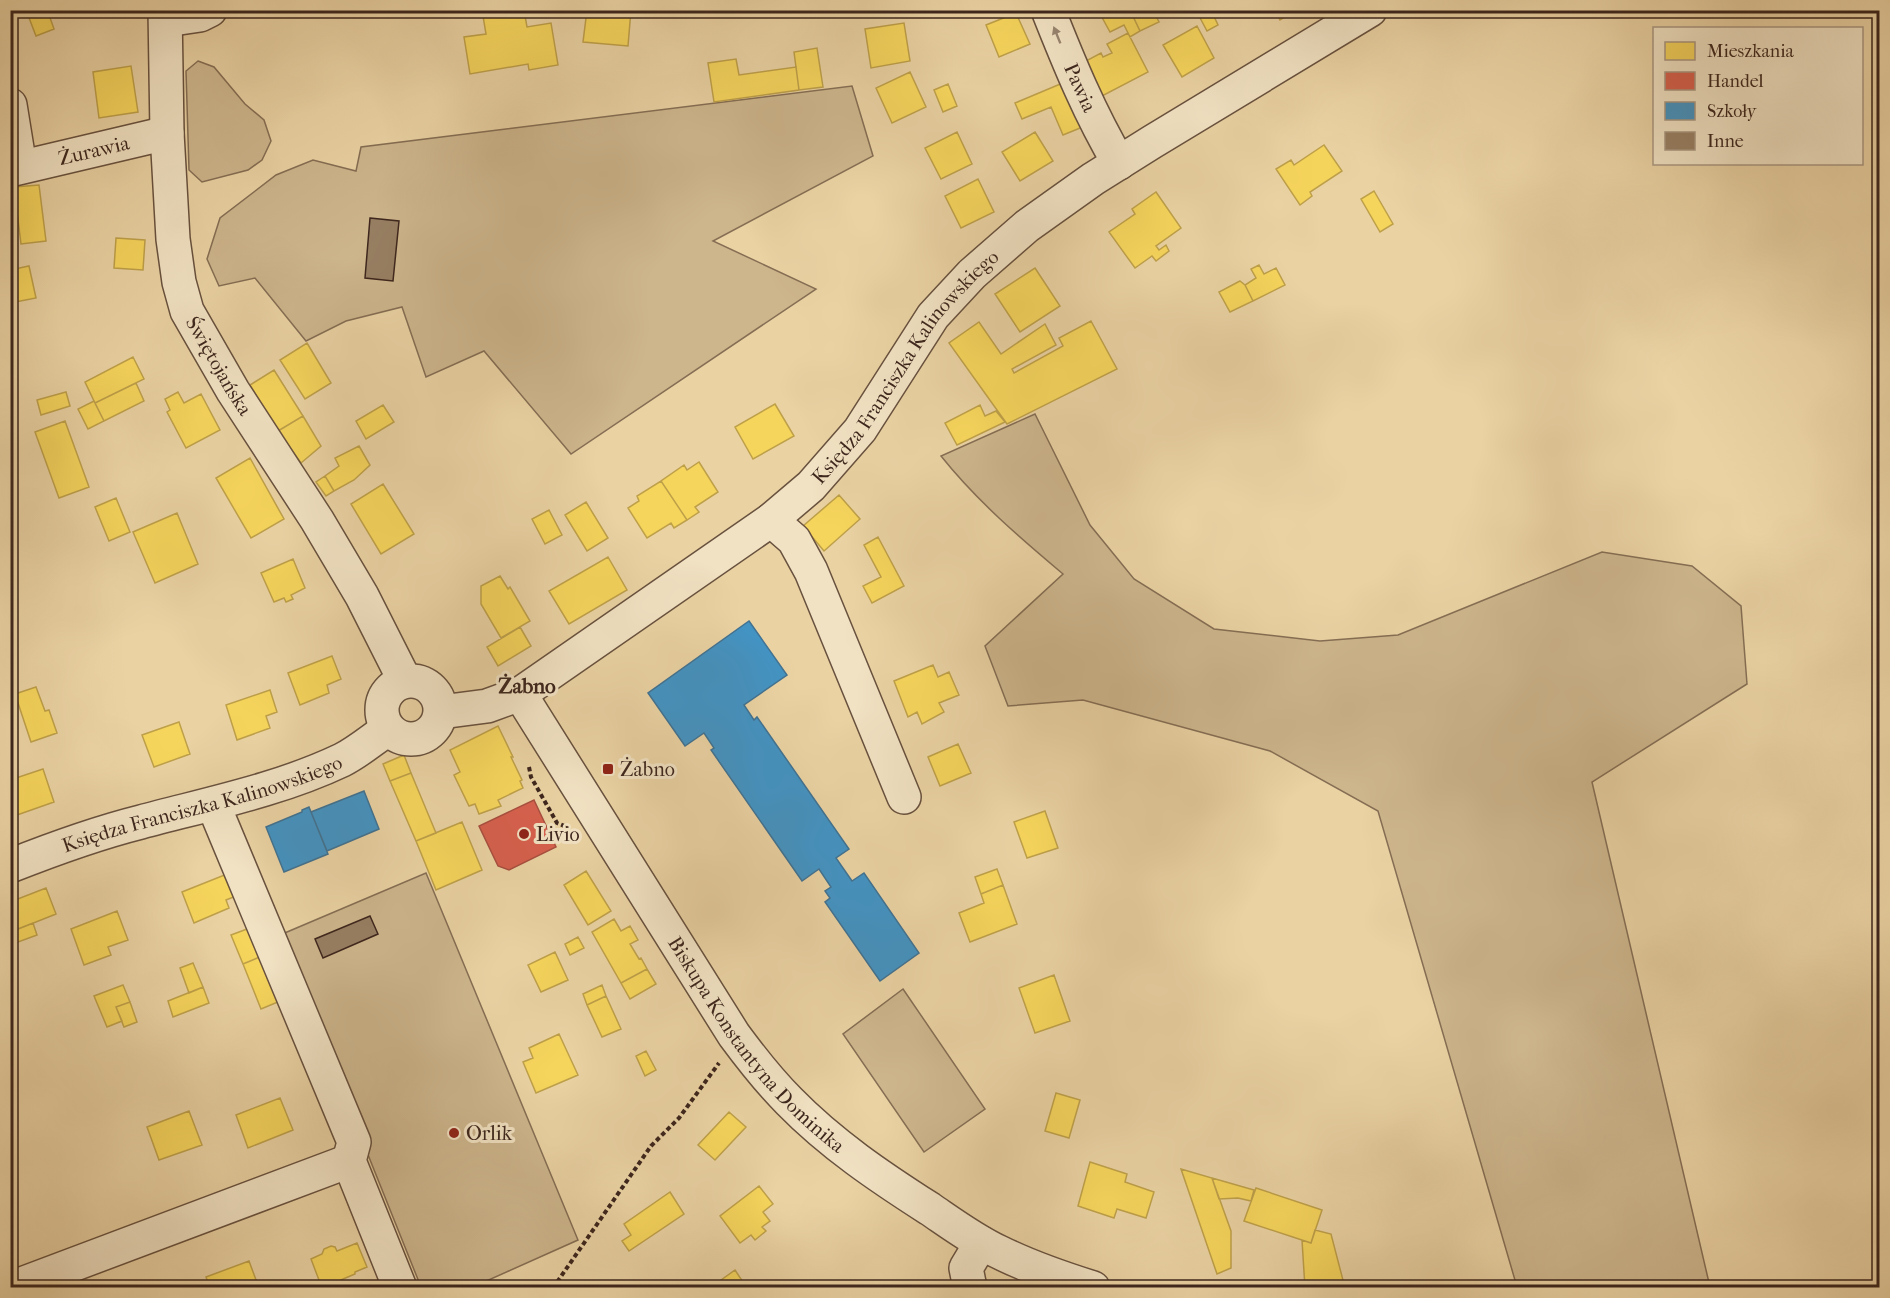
<svg xmlns="http://www.w3.org/2000/svg" width="1890" height="1298" viewBox="0 0 1890 1298" font-family="'IM FELL French Canon',serif">
	<style>
		.green { fill: #cdb58c; stroke: #856e54; stroke-width: 1.5 }
		.homes { fill: #f6d55c; stroke: #bea049; stroke-width: 1.5 }
		.shops { fill: #d6604d; stroke: #a84f3f; stroke-width: 1.5 }
		.schools { fill: #4393c3; stroke: #417291; stroke-width: 1.5 }
		.building { fill: #977f63; stroke: #3d261d; stroke-width: 1.5 }
		.lines { fill: none; stroke-linecap: round; stroke-linejoin: round }
		.minor-casing { stroke: #68513e; stroke-width: 36 }
		.path { stroke: #3d261d; stroke-width: 4; stroke-dasharray: 4.5 3; stroke-linecap: butt }
		.minor { stroke: #f1e2c3; stroke-width: 33 }
		.oneway { fill: #978470 }
		.poi-dot { fill: #8f2418; stroke: #f1e2c3; stroke-width: 2 }
		.labels { text-anchor: middle; stroke-width: 6; stroke-linejoin: round; paint-order: stroke }
		.street-label { font-size: 20px; fill: #3d261d; stroke: #f1e2c3 }
		.poi-label { font-size: 20px; fill: #3d261d; stroke: #f1e2c3; text-anchor: start }
		.neighbourhood-label { font-size: 21px; font-weight: bold; fill: #3d261d; stroke: #f1e2c3 }
	</style>
	<rect width="100%" height="100%" fill="#ead2a3"/>
	<filter id="stains"><feTurbulence type="fractalNoise" baseFrequency=".00333" numOctaves="4"/><feColorMatrix values="0 0 0 0 .2 0 0 0 0 .09 0 0 0 0 .02 0 0 0 .5 -.17"/></filter>
	<radialGradient id="worn" r=".72"><stop offset=".6" stop-color="#630" stop-opacity="0"/><stop offset="1" stop-color="#630" stop-opacity=".3"/></radialGradient>
	<path class="green" d="M198,61L214,67L245,104L264,120L271,141L262,160L248,170L202,182L189,170L186,71Z
		M852,86L873,156L713,241L816,289L571,454L484,351L426,377L402,307L346,321L306,341L255,278L219,286L207,259L220,218L276,175L313,160L356,171L361,147Z
		M1035,414L1090,525L1134,579L1214,629L1320,641L1398,635L1602,552L1692,566L1741,606L1747,684L1592,782L1710,1287H1517L1378,811L1270,751L1083,700L1008,706L985,646L1063,574C1019,537 977,501 941,456Z
		M426,873L578,1240L473,1287H421L280,935Z
		M903,989L985,1109L924,1152L843,1034Z"/>
	<path class="homes" d="M26,10H52L48,12L54,29L36,36Z
		M482,10H524L527,27L551,23L558,65L529,70L528,64L470,74L464,37L486,34Z
		M587,10H631L628,46L583,42Z
		M1098,10H1130L1140,31L1130,37L1124,25L1110,32Z
		M1130,10H1153L1159,22L1140,31Z
		M1192,10H1211L1218,25L1207,31L1198,14L1195,16Z
		M1275,10H1296L1280,20Z
		M1016,13L1030,44L999,57L986,25Z
		M904,23L910,61L871,68L865,29Z
		M1197,26L1214,58L1182,77L1163,45Z
		M1128,33L1148,72L1102,96L1084,62L1101,53L1103,57L1112,53L1107,44Z
		M817,48L823,87L799,90L794,52Z
		M736,59L739,75L796,67L799,90L714,102L708,63Z
		M131,66L138,112L99,118L93,72Z
		M910,72L926,107L892,123L876,88Z
		M1065,82L1085,126L1063,135L1051,107L1022,119L1015,103Z
		M948,84L957,106L943,112L934,90Z
		M957,132L972,164L941,179L925,148Z
		M1035,132L1053,161L1020,181L1002,152Z
		M1324,145L1342,171L1310,192L1312,196L1300,205L1276,169L1291,160L1294,165Z
		M978,179L994,212L961,228L945,196Z
		M39,185L46,241L21,244L14,187Z
		M1374,191L1393,224L1380,232L1361,199Z
		M1156,192L1181,228L1156,246L1159,250L1166,245L1169,251L1156,261L1152,256L1135,268L1109,232L1135,214L1132,209Z
		M116,238L145,240L143,270L114,268Z
		M1259,265L1264,274L1276,268L1285,285L1253,301L1245,285L1256,278L1251,269Z
		M29,266L36,298L10,303V270Z
		M1035,268L1060,306L1020,332L995,294Z
		M1240,281L1245,285L1253,301L1230,312L1219,292Z
		M1091,321L1117,369L1007,424L949,343L979,322L1001,354L1045,324L1056,345L1012,369L1014,373L1063,346L1059,338Z
		M307,343L331,383L305,399L280,360Z
		M133,357L144,379L95,403L85,382Z
		M274,370L303,416L278,431L250,385Z
		M136,383L144,401L104,421L95,403Z
		M66,392L70,406L41,415L37,400Z
		M178,392L184,403L201,394L220,430L186,448L167,412L170,410L165,399Z
		M94,401L104,421L88,429L78,409Z
		M775,404L794,436L753,459L735,427Z
		M383,405L394,422L366,439L356,421Z
		M980,405L985,416L996,411L1005,422L957,445L945,423Z
		M303,416L321,446L301,463L278,431Z
		M65,421L89,487L59,498L35,432Z
		M359,446L370,465L354,480L334,491L325,476L339,466L335,458Z
		M250,458L284,519L251,538L216,478Z
		M699,462L718,492L695,507L699,512L687,520L661,481L684,465L687,470Z
		M325,476L334,491L326,496L316,482Z
		M661,481L687,520L674,528L671,523L647,538L628,508L639,501L637,496Z
		M383,484L414,534L381,554L351,504Z
		M839,495L860,519L824,551L803,526Z
		M116,498L130,532L109,541L95,507Z
		M586,502L608,538L587,551L565,515Z
		M549,510L562,535L545,544L532,519Z
		M177,513L198,564L155,583L133,532Z
		M878,537L904,586L872,603L863,586L881,577L864,545Z
		M608,557L627,590L569,624L549,591Z
		M293,559L305,588L291,595L293,599L286,602L284,598L274,602L261,573Z
		M500,576L508,589L510,587L530,621L501,638L481,604V586Z
		M520,627L531,646L498,666L487,647Z
		M332,656L341,679L327,685L329,693L300,705L288,673Z
		M933,665L938,677L949,672L959,695L939,703L944,712L922,724L917,712L908,717L894,681Z
		M36,687L45,711L49,710L57,733L31,742L15,694Z
		M270,690L277,712L266,716L270,728L237,740L226,705Z
		M179,722L190,754L154,767L142,735Z
		M498,726L513,757H511L522,780L520,781L523,788L498,800L501,806L479,814L475,804L469,806L454,775L460,772L450,750Z
		M958,744L971,773L940,786L928,757Z
		M404,755L411,773L390,781L383,764Z
		M43,769L54,802L17,815L10,795V780Z
		M411,773L436,833L416,841L390,781Z
		M10,795L17,815L10,817Z
		M1045,811L1058,848L1027,858L1014,822Z
		M462,822L482,870L436,890L416,841Z
		M997,869L1003,885L981,894L975,877Z
		M586,871L611,911L588,925L564,885Z
		M227,874L236,896L226,900L229,908L194,923L182,892Z
		M1003,885L1017,924L970,942L959,913L984,903L981,894Z
		M46,888L56,914L11,932L10,902Z
		M117,911L128,940L108,947L111,955L84,965L71,929Z
		M614,919L621,931L630,926L638,940L630,944L639,959L641,958L647,969L621,983L592,932Z
		M33,923L37,935L10,945V932Z
		M255,926L267,954L243,964L231,935Z
		M578,937L584,948L570,955L565,944Z
		M555,952L568,980L541,992L528,965Z
		M267,954L285,999L261,1009L243,964Z
		M193,963L203,987L189,993L180,968Z
		M647,969L656,984L630,999L621,983Z
		M1054,975L1070,1021L1035,1033L1019,988Z
		M123,985L130,1002L116,1007L122,1021L107,1027L94,996Z
		M602,985L606,996L587,1005L583,994Z
		M203,987L209,1003L173,1017L168,1001Z
		M606,996L621,1029L602,1037L587,1005Z
		M130,1002L137,1022L124,1027L116,1007Z
		M559,1034L578,1075L536,1093L523,1062L533,1058L529,1048Z
		M646,1051L656,1070L645,1076L636,1056Z
		M1056,1093L1080,1100L1069,1138L1045,1131Z
		M280,1098L293,1130L248,1148L236,1115Z
		M189,1111L202,1145L159,1160L147,1127Z
		M729,1112L746,1127L715,1160L698,1145Z
		M1090,1162L1127,1174L1125,1182L1154,1192L1146,1218L1117,1209L1114,1218L1078,1206Z
		M1181,1169L1212,1178L1231,1231V1268L1217,1274Z
		M1212,1178L1254,1190L1251,1201L1238,1198L1219,1199Z
		M759,1186L773,1204L763,1212L770,1221L762,1227L766,1231L755,1240L751,1235L740,1243L720,1216Z
		M1256,1188L1322,1210L1311,1243L1244,1221Z
		M670,1192L684,1214L629,1251L622,1241L631,1235L624,1224Z
		M1315,1230L1331,1234L1345,1288H1305L1302,1240L1311,1243Z
		M357,1243L367,1267L355,1272V1274L322,1288L311,1259L322,1254L324,1249L331,1246L335,1247L337,1251Z
		M249,1261L259,1288H210L206,1277Z
		M735,1270L747,1288H710Z"/>
	<path class="shops" d="M534,800L556,847L509,870L498,866L479,826Z"/>
	<path class="schools" d="M749,621L787,675L744,705L754,720L757,717L849,849L836,858L852,881L864,873L919,953L880,981L825,902L830,898L825,891L831,887L819,869L802,881L711,750L714,748L704,733L685,746L648,693Z
		M364,791L379,829L327,851L311,812Z
		M309,807L328,854L284,872L266,827L302,812V810Z"/>
	<path class="building" d="M370,218L399,221L393,281L365,278Z
		M370,916L378,934L323,958L315,939Z"/>
	<g class="lines">
		<defs>
			<g id="minor">
				<path id="s1" d="M165,10L167,133L173,239L179,282L187,311L233,391L317,520L362,596L405,681"/>
				<path id="s2" d="M1048,10C1069,63 1090,114 1119,163"/>
				<path d="M166,20L200,15L210,10"/>
				<path d="M10,105L20,167"/>
				<path id="s3" d="M10,170L167,133"/>
				<path d="M771,520L794,540L811,571L904,797"/>
				<circle cx="411" cy="710" r="29"/>
				<path id="s4" d="M520,694L734,1035C751,1058 769,1081 789,1101C831,1144 880,1177 930,1209C952,1224 975,1241 999,1252C1029,1267 1061,1278 1093,1288"/>
				<path id="s5" d="M441,712L487,706L520,694L771,520L811,486L860,430L933,316L972,274L1027,226L1093,179L1152,142L1370,10"/>
				<path d="M213,804L354,1142L349,1161L400,1288"/>
				<path id="s6" d="M10,866C53,849 97,833 141,822C208,804 279,790 342,760C358,752 373,739 388,729"/>
				<path d="M11,1288L349,1161"/>
				<path d="M970,1288L966,1268L981,1243"/>
			</g>
		</defs>
		<use href="#minor" class="minor-casing"/>
		<path class="path" d="M529,767L531,777L557,823L569,828
			M553,1288L651,1146L679,1118L719,1063"/>
		<use href="#minor" class="minor"/>
	</g>
	<defs><path id="oneway-solid" d="M-6-.8H1V-3.2L6.5 0L1 3.2V.8H-6Z" transform="scale(1.5)"/></defs>
	<use class="oneway" href="#oneway-solid" transform="translate(1057 35) rotate(-112)"/>
	<g class="poi-dot">
		<rect x="602" y="763" width="12" height="12" rx="3"/>
		<circle cx="524" cy="834" r="6"/>
		<circle cx="454" cy="1133" r="6"/>
	</g>
	<g class="labels">
		<g class="street-label">
			<text dy="7" stroke="none"><textPath href="#s2" startOffset="84">Pawia</textPath></text>
			<text dy="7" stroke="none"><textPath href="#s3" startOffset="86">Żurawia</textPath></text>
			<text dy="7" stroke="none"><textPath href="#s1" startOffset="366">Świętojańska</textPath></text>
			<text dy="7" stroke="none"><textPath href="#s5" startOffset="592">Księdza Franciszka Kalinowskiego</textPath></text>
			<text dy="7" stroke="none"><textPath href="#s6" startOffset="202">Księdza Franciszka Kalinowskiego</textPath></text>
			<text dy="7" stroke="none"><textPath href="#s4" startOffset="424">Biskupa Konstantyna Dominika</textPath></text>
		</g>
		<g class="poi-label">
			<text x="620" y="776">Żabno</text>
			<text x="536" y="841">Livio</text>
			<text x="466" y="1140">Orlik</text>
		</g>
		<g class="neighbourhood-label">
			<text x="527" y="693">Żabno</text>
		</g>
	</g>
	<rect width="1890" height="1298" fill="none" stroke="#ead2a3" stroke-width="36"/>
	<rect x="12" y="12" width="1866" height="1274" fill="none" stroke="#3d261d" stroke-width="3"/>
	<rect x="18" y="18" width="1854" height="1262" fill="none" stroke="#3d261d" stroke-width="1.5"/>
	<rect x="1653" y="27" width="210" height="138" fill="#f1e2c3" stroke="#a99781" stroke-width="1.5"/>
	<rect x="1665" y="42" width="30" height="18" fill="#f6d55c" stroke="#a99781" stroke-width="1.5"/>
	<text x="1707" y="57" font-size="18" fill="#3d261d">Mieszkania</text>
	<rect x="1665" y="72" width="30" height="18" fill="#d6604d" stroke="#a99781" stroke-width="1.5"/>
	<text x="1707" y="87" font-size="18" fill="#3d261d">Handel</text>
	<rect x="1665" y="102" width="30" height="18" fill="#4393c3" stroke="#a99781" stroke-width="1.5"/>
	<text x="1707" y="117" font-size="18" fill="#3d261d">Szkoły</text>
	<rect x="1665" y="132" width="30" height="18" fill="#977f63" stroke="#a99781" stroke-width="1.5"/>
	<text x="1707" y="147" font-size="18" fill="#3d261d">Inne</text>
	<rect width="100%" height="100%" filter="url(#stains)"/>
	<rect width="100%" height="100%" fill="url(#worn)"/>
</svg>
